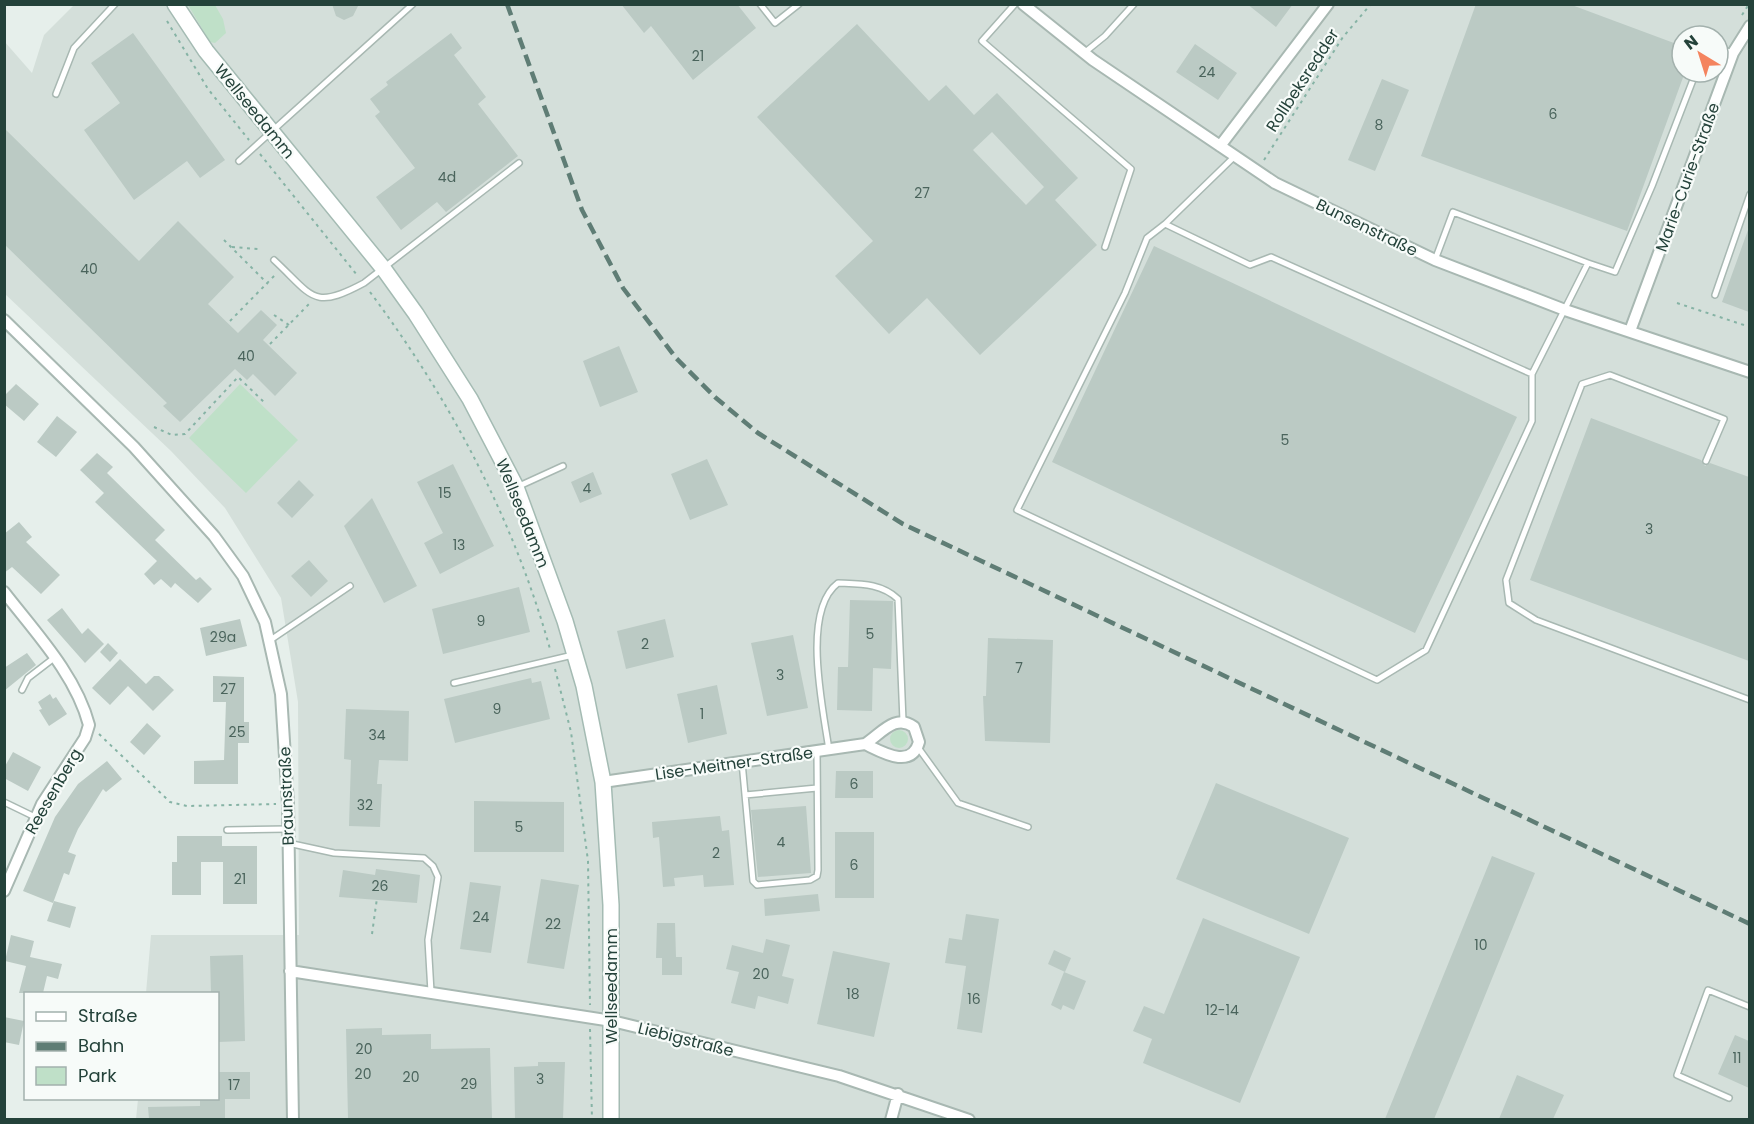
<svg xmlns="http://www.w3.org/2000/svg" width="1754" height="1124" viewBox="0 0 1754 1124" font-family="Poppins,sans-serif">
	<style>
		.built { fill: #d4dfda; fill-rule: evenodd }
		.green { fill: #bfe0c8 }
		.building { fill: #bbcac4; fill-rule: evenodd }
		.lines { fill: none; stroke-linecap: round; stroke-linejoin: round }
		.service-casing { stroke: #a8b8b2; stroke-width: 8 }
		.minor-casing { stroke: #a8b8b2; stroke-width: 14 }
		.secondary-casing { stroke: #a4bbb3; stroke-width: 18 }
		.path { stroke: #86b3a5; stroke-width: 2; stroke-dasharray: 3 4.5; stroke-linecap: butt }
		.service { stroke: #fff; stroke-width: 5 }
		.minor { stroke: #fff; stroke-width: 10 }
		.secondary { stroke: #fff; stroke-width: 15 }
		.rail { stroke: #5f7d75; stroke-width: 4.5; stroke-dasharray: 12 6; stroke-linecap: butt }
		.labels { text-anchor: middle; stroke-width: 4.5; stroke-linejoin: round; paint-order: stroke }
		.number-label { font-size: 14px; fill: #4a645c }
		.street-label { font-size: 16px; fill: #24423a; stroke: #f7fbf9 }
	</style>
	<rect width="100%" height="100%" fill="#e6efeb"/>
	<path class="built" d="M75,4L1749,5V1119H136L138,1099L218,1098V994L146,993L151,935H299L298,702L281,598L225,508L171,451L5,294L4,41L32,73L44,35ZM1682,36H1718V72H1682Z"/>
	<path class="green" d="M188,5H215L223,19L226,33L215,43L210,42Z
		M240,384L298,440L246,493L189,438Z
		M890 739a9 9 0 1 1 18 0a9 9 0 1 1-18 0Z"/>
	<path class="building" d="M332,4H359L353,16L344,20L336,16Z
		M621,4H737L756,28L693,80L651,26L644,33Z
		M1247,4H1293L1276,27Z
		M1476,4H1569L1682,46V72H1685L1627,231L1421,156Z
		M857,24L929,101L946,85L974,115L997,93L1078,178L1055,200L1097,245L980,355L927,298L889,334L835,276L873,241L757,117ZM992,132L1044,187L1026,205L973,150Z
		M133,33L225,160L200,178L187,161L134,200L84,130L120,103L91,63Z
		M451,33L462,48L454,55L486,97L478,104L518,156L446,212L437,202L401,230L376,197L415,168L375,116L380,112L370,99L388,85L386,82Z
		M1195,44L1237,73L1218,100L1176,72Z
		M1382,79L1409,90L1375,171L1348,160Z
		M4,128L139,261L178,221L234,277L208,304L238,333L261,310L277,325L263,340L297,373L275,396L253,374L247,380L235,369L180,422L163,406L167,403L4,244Z
		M1748,230H1749V312L1722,302Z
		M1154,246L1517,417L1415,633L1052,462Z
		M619,346L638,392L600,407L583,361Z
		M16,384L39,404L24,421L4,404V396Z
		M57,416L77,432L56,457L37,442Z
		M1591,418L1701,460L1705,466L1710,463L1749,477V661L1530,580Z
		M97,453L113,467L107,473L165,530L155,540L196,580L200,577L212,589L198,603L175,583L171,588L161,579L154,585L144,574L157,561L95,502L104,493L80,470Z
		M707,459L728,505L690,520L671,474Z
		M453,464L494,546L440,574L424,543L443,533L417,482Z
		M593,472L602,494L580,503L571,482Z
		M299,480L314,495L292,518L277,503Z
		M372,498L417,586L384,603L344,526Z
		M19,522L32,537L26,542L60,575L41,594L12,567L4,573V534Z
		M309,560L328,581L311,597L291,576Z
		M519,587L530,632L443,654L432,609Z
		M850,600L893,601L891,669L873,668L872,711L837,710L838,667H848Z
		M62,608L82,634L88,628L104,644L85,663L47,620Z
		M240,619L247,646L206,656L200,628Z
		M665,619L674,657L626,669L617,631Z
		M793,635L808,708L767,716L751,643Z
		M988,638L1053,640L1050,743L985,741L983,696H986Z
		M108,643L118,653L110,662L100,652Z
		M27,653L36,665L4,691V668Z
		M120,659L146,684L154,676H159L174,690L153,711L128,686L110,705L92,688Z
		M213,676L244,677V722H249V743H238V784H194V761L224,760L226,702H213Z
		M531,678L532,683L541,681L550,719L455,743L444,699Z
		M717,685L727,734L688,743L677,694Z
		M50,694L53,699L56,697L67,714L49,726L39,710L42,709L38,702Z
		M346,709L409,711L408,761L379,760L377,784H382L380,827L349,826L351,760L344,759Z
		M147,723L161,736L144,755L130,742Z
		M13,752L41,767L28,791L4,778V768Z
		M107,761L122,779L106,792L103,789L78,829L68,852L76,855L69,875L64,873L53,903L23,891L55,817L78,784Z
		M836,771H873V798H835Z
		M1216,783L1349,838L1309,934L1176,879Z
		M474,801L564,802V852H474Z
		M806,806L811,873L758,877L751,810Z
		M720,816L722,831L729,830L734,885L704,887L703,875L674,878L675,886L663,887L659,837L653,838L652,822Z
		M835,832H874V898H835Z
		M177,836H222V846H257V904H223V862H201V895H172V862H177Z
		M1492,856L1535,873L1469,1035L1434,1119H1385Z
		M376,869L420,875L417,903L339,897L343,870L375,875Z
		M541,879L579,885L564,969L527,963Z
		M470,882L501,886L491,953L460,949Z
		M818,894L820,911L765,916L764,899Z
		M54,901L76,907L70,928L47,921Z
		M966,914L999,919L982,1033L957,1029L966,966L945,963L949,938L962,940Z
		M1203,918L1300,957L1240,1103L1143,1063L1152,1039L1133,1031L1144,1006L1164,1014Z
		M657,923H675L676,957H682V975H662V958H656Z
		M11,935L34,941L30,957L62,964L58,979L47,976L43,993H19L26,966L5,961Z
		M766,939L790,945L782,976L794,979L788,1004L758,996L755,1009L731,1003L739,972L726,969L732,945L763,953Z
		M1054,950L1071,958L1065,972L1048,964Z
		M833,951L890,963L874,1037L817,1024Z
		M243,955L245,1041L218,1042V993H211L210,956Z
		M1064,972L1086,981L1074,1010L1063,1005L1061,1010L1051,1005Z
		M4,1017L24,1021L19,1045L4,1042Z
		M382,1028V1035L431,1034V1049L490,1048L492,1118H348L346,1029Z
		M1735,1035L1749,1041V1088L1718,1074Z
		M538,1062H565L563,1119H515L514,1067L538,1066Z
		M218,1072H250V1099H225V1119H149L148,1107L200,1106V1098H218Z
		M1517,1075L1564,1095L1553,1119H1499Z"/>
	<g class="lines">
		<defs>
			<path id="service" d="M760,4L775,23L799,4
				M1015,4L982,41L1131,169L1105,247
				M1718,48L1733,53
				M1084,53L1105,36L1134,4
				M56,94L74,48L115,4
				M1235,156L1165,224L1250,265L1271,257L1532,374
				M239,161L413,4
				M1165,224L1147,238L1125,293L1017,510L1377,680L1426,650L1532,421V374L1588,263L1453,212L1435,260
				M274,260C313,296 312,311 364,283L519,163
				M1588,263L1615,272L1652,186L1696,72
				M1715,295L1750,194
				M1706,461L1724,419L1610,375L1582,384L1506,580L1509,603L1536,620L1750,700
				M517,487L563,466
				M269,641L350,586
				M454,683L573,655
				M22,690L28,678L54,658
				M917,746L958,803L1028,827
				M829,750C823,708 801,611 838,583C860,584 881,583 898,599L903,721
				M742,762L753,881L757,885L810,880L817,876L818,870L817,751
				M745,795L817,788
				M4,802L35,817
				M227,830L288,829
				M288,843L334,853L424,858L433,866L438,877L428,940L431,992
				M1729,1098L1677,1075L1708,990L1750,1007"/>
			<path id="minor" d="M1023,4L1093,60L1275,183L1435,260L1565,310L1750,372
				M1220,146L1328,4
				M4,320L134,447L214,536L243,576L265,622L281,694L288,804L293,1120
				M1630,331L1733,53L1750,26
				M4,592C35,632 76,675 89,725L85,738L42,804L4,891
				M603,782L865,744C882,752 911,770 919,742L914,727C895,713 881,734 865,744
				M290,971L612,1021L839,1076L969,1120
				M891,1120L898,1094"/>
			<path id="secondary" d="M175,4L206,51L383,268L416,314L470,399L516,487L565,621L584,686L603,782L611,905V1120"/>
		</defs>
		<use href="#service" class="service-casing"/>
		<use href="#minor" class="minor-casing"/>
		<use href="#secondary" class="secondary-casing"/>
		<path class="path" d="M1742,15L1749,4
			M167,21L208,89L249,140
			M260,154L357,275
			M1264,160L1343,37L1371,4
			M224,240L268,284
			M232,247L258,249
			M370,292C450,399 514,520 550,649
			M1677,303L1750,327
			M274,315L289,325
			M230,321L276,274
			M270,344L309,304
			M154,427L172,435L185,434L238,377L266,404
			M555,669L571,732L588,861L590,1005
			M99,734L170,802L187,806L276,804
			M372,934L377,898
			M590,1029L592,1120"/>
		<use href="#service" class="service"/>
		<use href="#minor" class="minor"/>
		<use href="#secondary" class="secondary"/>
		<path class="rail" d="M507,4L582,210L623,288L676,358L716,398L758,433L903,524L1750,924"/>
	</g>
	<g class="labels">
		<g class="number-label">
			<text x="698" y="61">21</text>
			<text x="1207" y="77">24</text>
			<text x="1553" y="119">6</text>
			<text x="1379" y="130">8</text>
			<text x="447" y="182">4d</text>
			<text x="922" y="198">27</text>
			<text x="89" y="274">40</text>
			<text x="246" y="361">40</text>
			<text x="1285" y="445">5</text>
			<text x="587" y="493">4</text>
			<text x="445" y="498">15</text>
			<text x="1649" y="534">3</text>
			<text x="459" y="550">13</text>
			<text x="481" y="626">9</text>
			<text x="870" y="639">5</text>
			<text x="223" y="642">29a</text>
			<text x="645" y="649">2</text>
			<text x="1019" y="673">7</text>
			<text x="780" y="680">3</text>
			<text x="228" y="694">27</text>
			<text x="497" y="714">9</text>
			<text x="702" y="719">1</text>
			<text x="237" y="737">25</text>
			<text x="377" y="740">34</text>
			<text x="854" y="789">6</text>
			<text x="365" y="810">32</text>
			<text x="519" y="832">5</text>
			<text x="781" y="847">4</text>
			<text x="716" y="858">2</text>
			<text x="854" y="870">6</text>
			<text x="240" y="884">21</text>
			<text x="380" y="891">26</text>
			<text x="481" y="922">24</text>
			<text x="553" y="929">22</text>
			<text x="1481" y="950">10</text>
			<text x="761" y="979">20</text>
			<text x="853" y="999">18</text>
			<text x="974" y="1004">16</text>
			<text x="1222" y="1015">12-14</text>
			<text x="364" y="1054">20</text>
			<text x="1737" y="1063">11</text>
			<text x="363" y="1079">20</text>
			<text x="411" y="1082">20</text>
			<text x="540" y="1084">3</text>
			<text x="469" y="1089">29</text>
			<text x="234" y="1090">17</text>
		</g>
		<g class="street-label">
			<text transform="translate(1302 80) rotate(-57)" y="6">Rollbeksredder</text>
			<text transform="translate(255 111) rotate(51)" y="6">Wellseedamm</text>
			<text transform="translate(1687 177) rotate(-70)" y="6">Marie-Curie-Straße</text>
			<text transform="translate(1367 227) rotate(26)" y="6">Bunsenstraße</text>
			<text transform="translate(523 513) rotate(68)" y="6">Wellseedamm</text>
			<text transform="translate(734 763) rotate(-8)" y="6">Lise-Meitner-Straße</text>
			<text transform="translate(53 791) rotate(-60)" y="6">Reesenberg</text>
			<text transform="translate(286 796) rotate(-92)" y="6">Braunstraße</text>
			<text transform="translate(611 986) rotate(-90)" y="6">Wellseedamm</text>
			<text transform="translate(686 1039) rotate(14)" y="6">Liebigstraße</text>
		</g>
	</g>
	<rect width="1754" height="1124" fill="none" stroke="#24423a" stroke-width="12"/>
	<rect x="24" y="992" width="195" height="108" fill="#f7fbf9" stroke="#a3b1ad" stroke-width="1.5"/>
	<rect x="36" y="1012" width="30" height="9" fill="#ffffff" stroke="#a3b1ad" stroke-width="1.5"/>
	<text x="78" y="1022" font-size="18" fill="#24423a">Straße</text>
	<rect x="36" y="1042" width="30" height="9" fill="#5f7d75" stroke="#a3b1ad" stroke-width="1.5"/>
	<text x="78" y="1052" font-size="18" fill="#24423a">Bahn</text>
	<rect x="36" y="1067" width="30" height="18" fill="#bfe0c8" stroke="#a3b1ad" stroke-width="1.5"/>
	<text x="78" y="1082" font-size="18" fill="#24423a">Park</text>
	<g transform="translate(1700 54) rotate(322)"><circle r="28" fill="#f7fbf9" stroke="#a3b1ad" stroke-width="1.5"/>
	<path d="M0-4.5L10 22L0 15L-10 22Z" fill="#f4845f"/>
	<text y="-9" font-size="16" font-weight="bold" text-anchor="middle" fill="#24423a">N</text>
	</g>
</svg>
